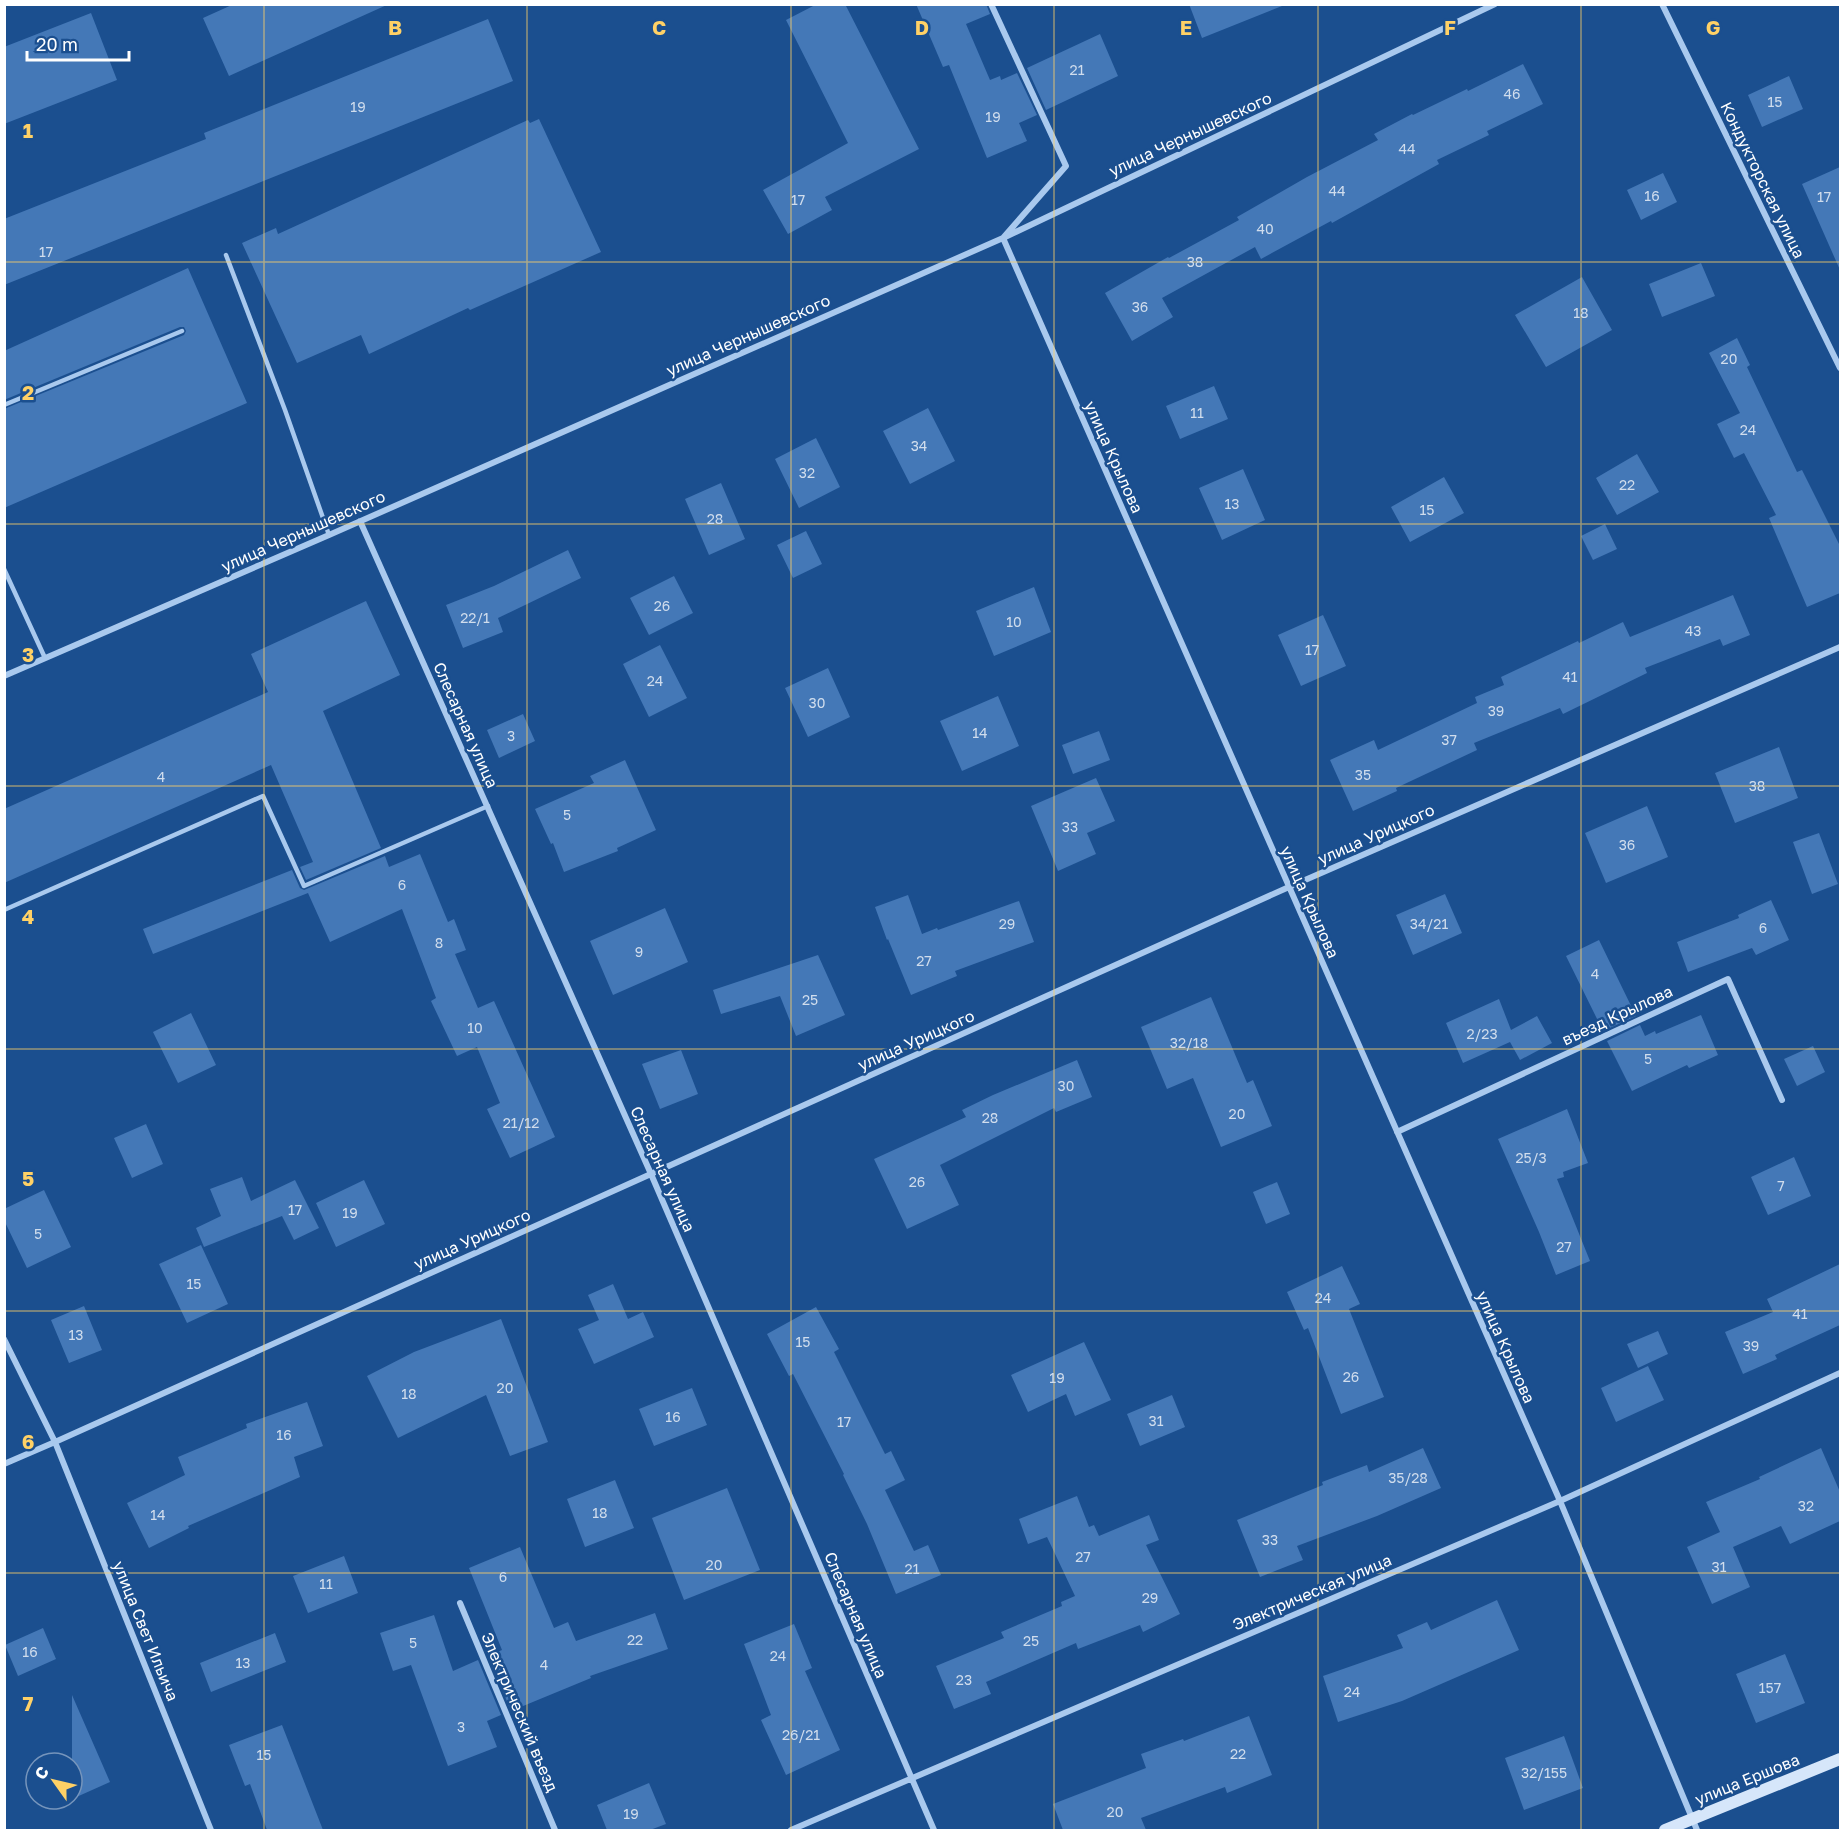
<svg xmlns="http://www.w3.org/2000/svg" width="1845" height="1835" viewBox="0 0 1845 1835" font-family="'Golos Text',sans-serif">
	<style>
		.building { fill: #4478b7 }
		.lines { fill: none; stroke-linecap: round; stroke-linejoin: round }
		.lane { stroke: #a9c9ee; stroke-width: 4.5 }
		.street { stroke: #a9c9ee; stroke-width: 6 }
		.secondary { stroke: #d6e6fa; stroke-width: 12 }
		.grid { fill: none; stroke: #ffd166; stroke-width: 1.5; stroke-opacity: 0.55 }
		.labels { text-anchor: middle; stroke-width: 5; stroke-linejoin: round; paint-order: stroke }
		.number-label { font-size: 14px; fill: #d0dded }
		.street-label { font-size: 16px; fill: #fff; stroke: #1b4f8f }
		.grid-label { font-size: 20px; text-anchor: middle; font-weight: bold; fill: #ffd166; stroke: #1b4f8f; stroke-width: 5; stroke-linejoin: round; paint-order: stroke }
	</style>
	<rect width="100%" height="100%" fill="#1b4f8f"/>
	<path class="building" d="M234,4H389L229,76L203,18Z
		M817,4H845L919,149L825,197L832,210L788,234L763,190L848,143L786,20Z
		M916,4H986L990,14L966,24L990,80L1000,76L1001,80L1017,73L1037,115L1019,123L1027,141L987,158L949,65L943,67Z
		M1189,4H1282V6L1202,38Z
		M91,13L117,80L4,124V47Z
		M488,19L513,81L4,285V219L206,139L204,133Z
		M1100,34L1118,76L1046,110L1027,68Z
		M1523,64L1543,104L1487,131L1489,135L1437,160L1439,164L1332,223L1331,221L1261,259L1255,247L1162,298L1173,317L1132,341L1105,293L1168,257L1169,258L1239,220L1237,217L1307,177L1378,140L1374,134L1412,114L1413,115L1467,89L1468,91Z
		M1789,76L1803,109L1762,127L1748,95Z
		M539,119L601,252L470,310L468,308L369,354L361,335L297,363L242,243L276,228L278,234L528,120L530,123Z
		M1840,167V270L1802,184Z
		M1663,173L1677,202L1641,220L1627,190Z
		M1701,263L1715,296L1662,317L1649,284Z
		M188,268L247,403L4,508V409L184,335L186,331L184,327H180L4,400V351Z
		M1582,277L1612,330L1546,367L1515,315Z
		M1737,338L1750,365L1747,367L1797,472L1802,470L1840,546V593L1807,607L1769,518L1776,515L1744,453L1734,458L1717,424L1740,413L1709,353Z
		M1214,386L1228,419L1180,439L1166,406Z
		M928,408L955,461L910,484L883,431Z
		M816,438L840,487L799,508L775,459Z
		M1637,454L1659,492L1617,515L1596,478Z
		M1243,469L1265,520L1222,540L1199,488Z
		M1444,477L1464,513L1410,542L1391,507Z
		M721,483L745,539L709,555L685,499Z
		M1605,524L1617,549L1593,560L1581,536Z
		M806,531L822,564L793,578L777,545Z
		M568,550L581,578L498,618L503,632L463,648L446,605L494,586Z
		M674,576L693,613L649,635L630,598Z
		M1034,587L1051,632L994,656L976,611Z
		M1733,595L1750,635L1723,646L1720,639L1645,668L1647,673L1563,714L1560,708L1474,743L1477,750L1396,788L1397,791L1353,811L1330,760L1374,740L1378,750L1477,703L1475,697L1504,685L1501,677L1578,641L1579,643L1623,622L1630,637Z
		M366,601L400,675L323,711L381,848L306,880L300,867L313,862L271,765L4,883V809L268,692L251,654Z
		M1323,615L1346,666L1301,686L1278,635Z
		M660,645L687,698L649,717L623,664Z
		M828,668L850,717L808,737L785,688Z
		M998,696L1019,746L962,771L940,721Z
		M523,714L535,741L499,758L487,730Z
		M1099,731L1110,760L1073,774L1062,745Z
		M1779,747L1798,798L1735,823L1715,773Z
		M625,760L656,830L617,848L618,851L564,872L553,843L551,844L535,809L594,783L590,776Z
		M1096,778L1115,821L1087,833L1096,854L1058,871L1031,806Z
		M1647,806L1668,857L1606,883L1585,833Z
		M1819,833L1838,884L1812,894L1793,842Z
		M420,854L448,922L454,919L466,950L455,954L478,1008L494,1001L555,1137L510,1158L487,1109L500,1103L477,1047L457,1056L431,1001L436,998L402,909L330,942L308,893L153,954L143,929L292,870L300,888L304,890L385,856L389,867Z
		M1445,894L1462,933L1413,955L1396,915Z
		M908,895L922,934L937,928L938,930L1019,901L1034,942L955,971L957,976L911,995L888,939L887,940L875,907Z
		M1771,900L1789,940L1756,955L1752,948L1688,972L1677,942L1739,918L1738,915Z
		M665,908L688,962L613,995L590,941Z
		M1599,940L1636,1016L1603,1031L1566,956Z
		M818,955L845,1015L796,1036L780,996L721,1014L713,990Z
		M1211,997L1247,1083L1253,1080L1272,1126L1221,1147L1193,1078L1167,1089L1141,1027Z
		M1499,999L1511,1030L1537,1016L1552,1043L1520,1060L1510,1042L1463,1063L1446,1023Z
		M191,1013L216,1065L178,1083L153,1032Z
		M1701,1015L1718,1055L1689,1068L1687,1065L1632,1091L1607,1041L1640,1025L1645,1036L1655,1031L1656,1034Z
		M1813,1046L1825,1072L1797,1086L1784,1059Z
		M681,1050L698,1094L660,1109L642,1064Z
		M1077,1060L1092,1097L1056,1112L1054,1108L940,1165L959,1205L907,1229L874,1159L966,1117L962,1110L993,1095Z
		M1567,1109L1588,1163L1563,1172L1564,1177L1557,1179L1590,1261L1556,1275L1539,1232L1498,1139Z
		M146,1124L163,1164L132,1178L114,1138Z
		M1794,1157L1811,1196L1768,1215L1751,1177Z
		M242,1177L251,1201L295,1180L319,1228L294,1240L282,1216L204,1247L196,1228L221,1216L210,1189Z
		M364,1180L385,1224L336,1247L316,1203Z
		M1277,1182L1290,1214L1266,1224L1253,1192Z
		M44,1190L71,1247L27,1268L4,1220V1209Z
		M201,1245L228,1304L187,1323L159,1264Z
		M1840,1264V1325L1775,1355L1777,1359L1743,1374L1725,1332L1773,1312L1767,1299Z
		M1342,1266L1360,1304L1349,1309L1384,1397L1341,1414L1308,1328L1304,1330L1287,1292Z
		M613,1284L628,1319L643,1312L654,1337L594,1364L578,1329L599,1320L588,1295Z
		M84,1306L102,1350L69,1363L51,1320Z
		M816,1307L839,1349L834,1352L885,1454L891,1451L905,1480L885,1490L914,1551L928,1545L941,1575L896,1594L867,1524L843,1475L844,1474L793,1374L789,1376L767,1334Z
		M501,1319L548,1442L510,1456L486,1395L398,1438L367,1376L414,1352Z
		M1658,1331L1668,1354L1638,1368L1627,1344Z
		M1084,1342L1111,1400L1075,1416L1066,1394L1028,1412L1011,1375Z
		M1648,1366L1664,1400L1616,1422L1601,1388Z
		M692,1388L707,1425L654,1446L639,1409Z
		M1172,1395L1185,1427L1140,1446L1127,1414Z
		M307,1402L323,1446L294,1457L300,1477L188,1526L189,1528L149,1548L127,1503L185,1475L178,1457L247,1428L246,1424Z
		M1423,1448L1441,1488L1377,1516L1297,1546L1303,1560L1260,1577L1237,1520L1323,1485L1322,1482L1367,1465L1369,1472Z
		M1821,1448L1840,1492V1521L1790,1544L1781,1526L1733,1547L1750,1587L1712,1604L1687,1547L1720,1532L1706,1502L1760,1479L1759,1477Z
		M615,1480L634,1528L585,1547L567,1499Z
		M727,1488L760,1570L684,1600L652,1518Z
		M1077,1496L1089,1527L1094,1525L1099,1536L1149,1515L1159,1540L1146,1545L1180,1614L1143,1632L1140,1625L1078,1649L1076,1643L986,1682L991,1694L954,1709L936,1666L1004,1638L1001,1632L1062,1606L1061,1602L1075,1596L1047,1537L1028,1544L1019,1519Z
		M520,1547L554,1628L568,1622L576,1641L655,1613L668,1649L590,1676L591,1678L511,1711L488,1656L502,1650L469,1568Z
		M344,1556L358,1593L308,1613L293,1576Z
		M1497,1600L1519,1650L1402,1701L1338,1722L1323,1676L1403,1648L1397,1635L1427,1622L1431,1630Z
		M434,1615L453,1671L478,1660L501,1715L487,1721L497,1747L448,1766L411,1665L393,1671L380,1633Z
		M794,1624L812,1668L805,1671L840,1750L786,1775L761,1720L771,1715L744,1644Z
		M43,1628L56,1659L18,1676L5,1645Z
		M275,1633L286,1662L211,1692L200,1663Z
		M1785,1654L1805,1703L1756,1723L1736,1674Z
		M72,1695L110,1782L72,1799Z
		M1249,1716L1272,1775L1227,1793L1225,1787L1141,1818L1146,1830H1063L1053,1804L1146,1768L1141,1754L1183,1739L1184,1741Z
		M282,1725L323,1830H267L250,1784L245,1786L229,1745Z
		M1564,1736L1583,1788L1524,1810L1505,1758Z
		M649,1783L666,1824L650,1830H607L597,1805Z"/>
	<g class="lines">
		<path class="lane" d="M226,255L285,410L329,535
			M4,405L182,331
			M4,569L45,658
			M4,910L263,796L304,886L488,806"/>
		<path class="street" d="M991,4L1066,166L1003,238L1560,1501L1697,1830
			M1662,4L1840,368
			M360,521L651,1174L934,1830
			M4,676L329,535L1003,238L1495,4
			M1397,1132L1728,979L1782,1100
			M4,1339L55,1442L211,1830
			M4,1464L55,1442L1289,887L1840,647
			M460,1603L555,1830
			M791,1830L1560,1501L1840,1373"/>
		<path class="secondary" d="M1665,1830L1840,1759"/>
	</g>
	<path class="grid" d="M264,4V1830M527,4V1830M791,4V1830M1054,4V1830M1318,4V1830M1581,4V1830M4,262H1840M4,524H1840M4,786H1840M4,1049H1840M4,1311H1840M4,1573H1840"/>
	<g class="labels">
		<g class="number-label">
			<text x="1077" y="75">21</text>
			<text x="1512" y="99">46</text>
			<text x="1775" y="107">15</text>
			<text x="358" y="112">19</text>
			<text x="993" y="122">19</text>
			<text x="1407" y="154">44</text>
			<text x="1337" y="196">44</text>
			<text x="1652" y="201">16</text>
			<text x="1824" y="202">17</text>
			<text x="798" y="205">17</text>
			<text x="1265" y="234">40</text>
			<text x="46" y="257">17</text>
			<text x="1195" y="267">38</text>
			<text x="1140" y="312">36</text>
			<text x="1581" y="318">18</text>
			<text x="1729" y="364">20</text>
			<text x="1197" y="418">11</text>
			<text x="1748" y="435">24</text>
			<text x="919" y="451">34</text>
			<text x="807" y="478">32</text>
			<text x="1627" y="490">22</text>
			<text x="1232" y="509">13</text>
			<text x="1427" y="515">15</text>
			<text x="715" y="524">28</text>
			<text x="662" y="611">26</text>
			<text x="475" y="623">22/1</text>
			<text x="1014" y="627">10</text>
			<text x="1693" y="636">43</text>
			<text x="1312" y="655">17</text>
			<text x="1570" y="682">41</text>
			<text x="655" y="686">24</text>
			<text x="817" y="708">30</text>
			<text x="1496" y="716">39</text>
			<text x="980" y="738">14</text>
			<text x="511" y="741">3</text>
			<text x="1449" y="745">37</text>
			<text x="1363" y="780">35</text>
			<text x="161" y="782">4</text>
			<text x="1757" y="791">38</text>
			<text x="567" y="820">5</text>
			<text x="1070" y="832">33</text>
			<text x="1627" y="850">36</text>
			<text x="402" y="890">6</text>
			<text x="1007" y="929">29</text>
			<text x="1429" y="929">34/21</text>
			<text x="1763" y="933">6</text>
			<text x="439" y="948">8</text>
			<text x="639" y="957">9</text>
			<text x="924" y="966">27</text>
			<text x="1595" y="979">4</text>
			<text x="810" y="1005">25</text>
			<text x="475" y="1033">10</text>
			<text x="1482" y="1039">2/23</text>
			<text x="1189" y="1048">32/18</text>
			<text x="1648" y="1064">5</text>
			<text x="1066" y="1091">30</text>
			<text x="1237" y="1119">20</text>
			<text x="990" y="1123">28</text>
			<text x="521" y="1128">21/12</text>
			<text x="1531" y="1163">25/3</text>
			<text x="917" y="1187">26</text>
			<text x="1781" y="1191">7</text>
			<text x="295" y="1215">17</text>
			<text x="350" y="1218">19</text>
			<text x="38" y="1239">5</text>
			<text x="1564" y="1252">27</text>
			<text x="194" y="1289">15</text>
			<text x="1323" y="1303">24</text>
			<text x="1800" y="1319">41</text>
			<text x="76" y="1340">13</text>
			<text x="803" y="1347">15</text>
			<text x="1751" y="1351">39</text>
			<text x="1351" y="1382">26</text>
			<text x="1057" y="1383">19</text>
			<text x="505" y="1393">20</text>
			<text x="409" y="1399">18</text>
			<text x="673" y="1422">16</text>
			<text x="1156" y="1426">31</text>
			<text x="844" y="1427">17</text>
			<text x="284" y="1440">16</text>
			<text x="1408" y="1483">35/28</text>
			<text x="1806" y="1511">32</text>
			<text x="600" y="1518">18</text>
			<text x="158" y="1520">14</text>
			<text x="1270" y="1545">33</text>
			<text x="1083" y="1562">27</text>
			<text x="714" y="1570">20</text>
			<text x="1719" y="1572">31</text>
			<text x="912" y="1574">21</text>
			<text x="503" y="1582">6</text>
			<text x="326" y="1589">11</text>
			<text x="1150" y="1603">29</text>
			<text x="635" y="1645">22</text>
			<text x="1031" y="1646">25</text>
			<text x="413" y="1648">5</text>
			<text x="30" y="1657">16</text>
			<text x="778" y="1661">24</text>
			<text x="243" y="1668">13</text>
			<text x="544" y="1670">4</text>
			<text x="964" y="1685">23</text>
			<text x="1770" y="1693">157</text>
			<text x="1352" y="1697">24</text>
			<text x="461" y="1732">3</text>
			<text x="801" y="1740">26/21</text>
			<text x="1238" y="1759">22</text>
			<text x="264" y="1760">15</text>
			<text x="1544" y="1778">32/155</text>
			<text x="1115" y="1817">20</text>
			<text x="631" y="1819">19</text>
		</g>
		<g class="street-label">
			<text transform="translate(1190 134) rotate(-25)" y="6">улица Чернышевского</text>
			<text transform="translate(1763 180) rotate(64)" y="6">Кондукторская улица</text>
			<text transform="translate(748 335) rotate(-24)" y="6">улица Чернышевского</text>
			<text transform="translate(1114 457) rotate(66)" y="6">улица Крылова</text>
			<text transform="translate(303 531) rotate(-24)" y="6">улица Чернышевского</text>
			<text transform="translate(466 725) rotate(66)" y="6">Слесарная улица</text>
			<text transform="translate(1376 834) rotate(-24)" y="6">улица Урицкого</text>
			<text transform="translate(1310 902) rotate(66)" y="6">улица Крылова</text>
			<text transform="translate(1617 1015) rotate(-25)" y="6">въезд Крылова</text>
			<text transform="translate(916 1040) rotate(-24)" y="6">улица Урицкого</text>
			<text transform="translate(663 1169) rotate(66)" y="6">Слесарная улица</text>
			<text transform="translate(472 1239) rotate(-24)" y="6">улица Урицкого</text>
			<text transform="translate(1506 1347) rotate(66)" y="6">улица Крылова</text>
			<text transform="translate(1312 1592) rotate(-23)" y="6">Электрическая улица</text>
			<text transform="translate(856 1615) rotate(67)" y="6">Слесарная улица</text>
			<text transform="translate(146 1631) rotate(68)" y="6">улица Свет Ильича</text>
			<text transform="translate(520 1712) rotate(67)" y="6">Электрический въезд</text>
			<text transform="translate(1747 1779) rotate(-22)" y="6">улица Ершова</text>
		</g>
	</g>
	<g class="grid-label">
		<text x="395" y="35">B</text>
		<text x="659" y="35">C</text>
		<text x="922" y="35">D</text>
		<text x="1186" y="35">E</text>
		<text x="1450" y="35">F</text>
		<text x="1713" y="35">G</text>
		<text x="28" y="138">1</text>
		<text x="28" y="400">2</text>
		<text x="28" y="662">3</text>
		<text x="28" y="924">4</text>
		<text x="28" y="1186">5</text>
		<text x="28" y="1449">6</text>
		<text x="28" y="1711">7</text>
	</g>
	<rect width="1845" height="1835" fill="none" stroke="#ffffff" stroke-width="12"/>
	<g transform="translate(54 1781) rotate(304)"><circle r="28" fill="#1b4f8f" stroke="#7695bc" stroke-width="1.5"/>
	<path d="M0-4.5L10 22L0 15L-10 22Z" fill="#ffd166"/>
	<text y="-9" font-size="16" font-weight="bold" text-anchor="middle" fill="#ffffff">С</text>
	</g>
	<path d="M27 51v9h102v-9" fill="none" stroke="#ffffff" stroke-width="3"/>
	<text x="36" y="51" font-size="18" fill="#ffffff" stroke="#1b4f8f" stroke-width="4.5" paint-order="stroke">20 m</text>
</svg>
